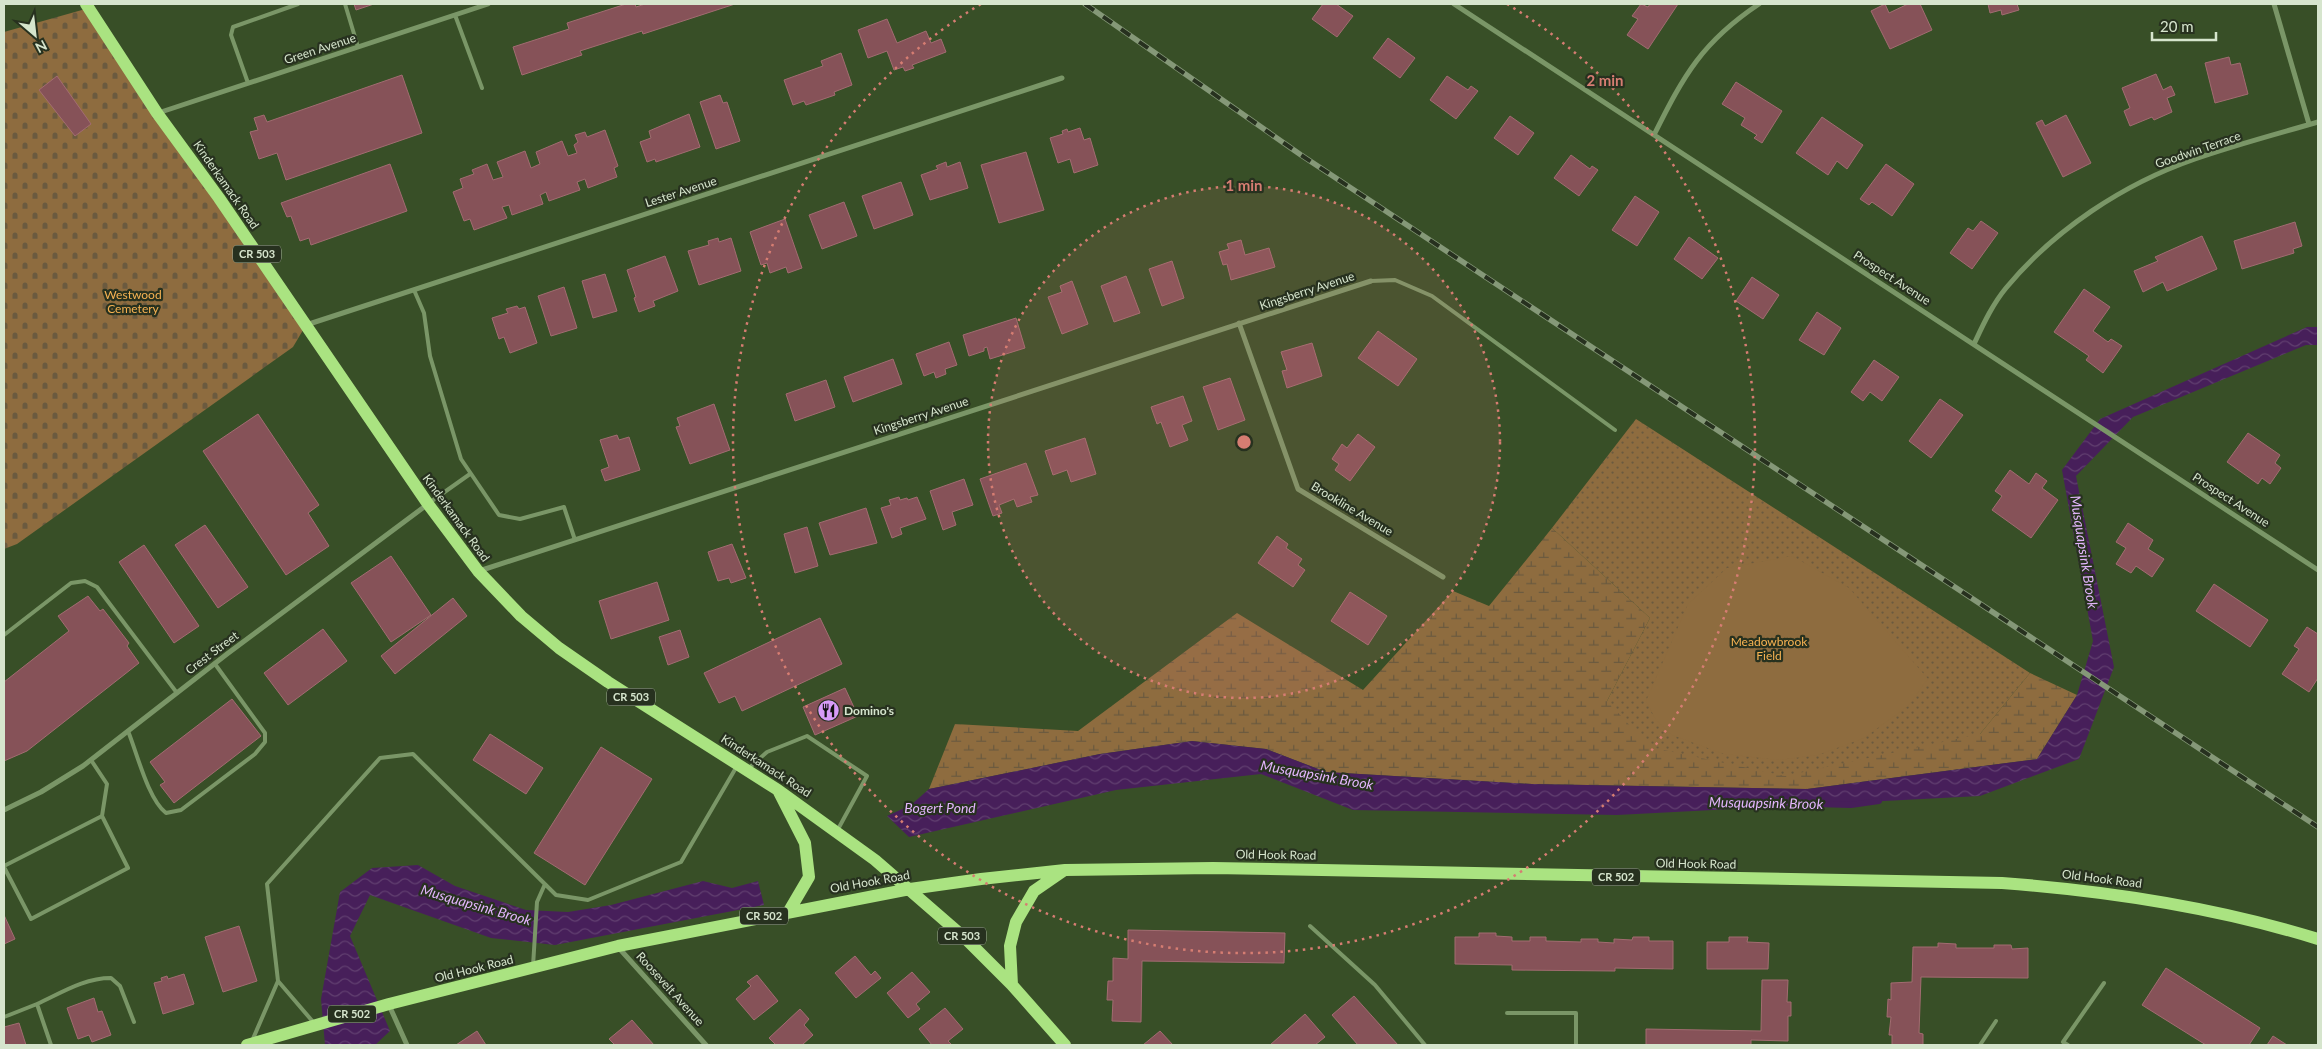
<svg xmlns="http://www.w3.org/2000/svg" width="2322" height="1049" viewBox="0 0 2322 1049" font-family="Lato,sans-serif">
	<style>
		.wetland { fill: url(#wetland-marsh) }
		.cemetery { fill: url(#cemetery-stones) }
		.park { fill: url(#park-dots) }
		.garden { fill: #8e6c3f }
		.water { fill: url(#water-waves) }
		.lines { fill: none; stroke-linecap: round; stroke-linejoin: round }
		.stream { stroke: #471f5a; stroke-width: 6 }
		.building { fill: #865258; stroke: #a26c71 }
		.lane { stroke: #7a9667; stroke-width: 4 }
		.street { stroke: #7a9667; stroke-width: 5 }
		.primary { stroke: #aae381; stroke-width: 12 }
		.rail-casing { stroke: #859878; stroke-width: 5.5 }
		.rail { stroke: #27311f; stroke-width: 4; stroke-dasharray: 11; stroke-linecap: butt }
		.ring { fill: none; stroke: #d67d72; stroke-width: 2.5; stroke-dasharray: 2.5 5 }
		.labels { text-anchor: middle; stroke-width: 4.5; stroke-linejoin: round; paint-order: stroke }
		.shield { fill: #27311f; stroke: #a2af99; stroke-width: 1 }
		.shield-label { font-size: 11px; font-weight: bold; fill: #d6e5cd }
		.street-label { font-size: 12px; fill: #d6e5cd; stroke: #27311f }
		.park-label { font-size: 12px; fill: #f6b252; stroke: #27311f }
		.poi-label { font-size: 12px; font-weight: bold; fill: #d6e5cd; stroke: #27311f; text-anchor: start }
		.water-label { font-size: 14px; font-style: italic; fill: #e3b5fd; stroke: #27311f }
		.centre { fill: #d67d72; stroke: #27311f; stroke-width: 2.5 }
		.ring-label { font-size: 15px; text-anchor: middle; font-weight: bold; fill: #d67d72; stroke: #27311f; stroke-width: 4.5; stroke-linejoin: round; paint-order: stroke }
	</style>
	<defs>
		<pattern id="wetland-marsh" width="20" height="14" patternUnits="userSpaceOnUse" patternTransform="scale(1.25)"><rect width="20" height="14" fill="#8e6c3f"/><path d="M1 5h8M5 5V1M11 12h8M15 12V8" fill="none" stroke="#6b5a3f"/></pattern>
		<pattern id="cemetery-stones" width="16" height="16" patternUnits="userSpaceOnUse" patternTransform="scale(1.25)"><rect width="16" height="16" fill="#8e6c3f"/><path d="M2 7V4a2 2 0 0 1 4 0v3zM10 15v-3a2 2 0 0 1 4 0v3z" fill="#6b5a3f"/></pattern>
		<pattern id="park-dots" width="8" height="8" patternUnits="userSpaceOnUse" patternTransform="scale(1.25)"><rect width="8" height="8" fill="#8e6c3f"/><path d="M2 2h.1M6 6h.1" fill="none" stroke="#6b5a3f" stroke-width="1.8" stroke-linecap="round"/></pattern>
		<pattern id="water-waves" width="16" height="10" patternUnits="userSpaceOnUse" patternTransform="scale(1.25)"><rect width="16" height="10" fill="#471f5a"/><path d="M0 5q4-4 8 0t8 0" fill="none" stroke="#613f70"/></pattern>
	</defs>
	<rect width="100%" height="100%" fill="#384f27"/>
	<path class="wetland" d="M1552,528L1650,618L1607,701L1980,734L2030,673L2077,695L2037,759L1807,789L1532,784L1326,772L1266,749L1192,741L1100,754L929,789L955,724L1078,731L1237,613L1363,690L1453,591L1489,606Z"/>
	<path class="cemetery" d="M89,8L306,325L293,347L17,544L4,549V32Z"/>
	<path class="park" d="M1636,419L2030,673L1980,734L1785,776L1650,747L1607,701L1650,618L1552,528Z"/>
	<path class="garden" d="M1792,556L1849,588L1928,679L1908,706L1864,738L1818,755L1779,760L1724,754L1672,735L1656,720L1646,701L1688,604L1727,568Z"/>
	<path class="water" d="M2307,327H2318V345H2306L2133,417L2076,476L2114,667L2079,759L1980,796L1617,815L1353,810L1261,774L1116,790L909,837L887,816L911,805L929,789L1100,754L1192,741L1266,749L1326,772L1532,784L1807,789L2037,759L2077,695L2093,641L2062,470L2100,419Z
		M418,865L455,886L526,910L568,912L611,905L703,881L732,888L758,881L764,905L555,945L491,938L370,895L350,936L390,1031L375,1045H325L321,999L340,892L372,868Z"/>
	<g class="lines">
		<path class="stream" d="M1815,804L1851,805L1879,801"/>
	</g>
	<path class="building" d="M354,4H374L356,10Z
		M626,4H635L636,7L645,4H735L643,34L642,31L580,51L582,55L522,75L513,47L569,29L567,23Z
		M1323,4H1336L1353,16L1337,37L1312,19Z
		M1641,4L1648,7L1650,4H1678L1648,49L1627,35L1638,19L1632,16Z
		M1885,4L1889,13L1908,4H1920L1932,30L1890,49L1871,11Z
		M1988,4H2017L2019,10L2002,15L2001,10L1990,13Z
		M887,19L897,43L926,31L931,43L941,39L946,52L912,65L914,68L905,71L903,67L894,70L887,51L868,58L858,30Z
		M1388,38L1415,58L1400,78L1373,58Z
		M841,53L852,85L834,92L835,95L806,105L804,101L793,105L784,80L823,66L821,61Z
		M2229,57L2231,65L2240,63L2248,94L2215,103L2205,63Z
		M2156,74L2163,90L2171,86L2175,95L2167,98L2172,112L2154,120L2152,117L2130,126L2124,111L2130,108L2122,88Z
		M402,75L422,133L286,180L277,153L259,159L250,132L258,130L254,118L264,115L267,122Z
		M57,76L91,124L75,136L39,90Z
		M1447,76L1468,90L1471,86L1478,91L1456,119L1430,100Z
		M1736,82L1782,111L1762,143L1754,138L1757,135L1741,125L1745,118L1722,104Z
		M720,95L723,103L727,102L740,141L716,149L700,102Z
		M689,114L700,147L656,162L655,159L647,162L640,142L651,138L649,131Z
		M2066,115L2091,163L2063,177L2036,123L2042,120L2045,126Z
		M1510,116L1534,133L1518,155L1494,138Z
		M1822,117L1863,145L1847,169L1837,161L1828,175L1796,153Z
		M1080,128L1084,140L1090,138L1098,165L1074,173L1070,159L1058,163L1050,138L1063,134L1062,131L1067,129L1068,132Z
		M605,130L618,166L614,168L617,177L588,188L585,179L577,182L580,190L549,201L546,192L540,195L543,204L512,215L509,205L502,207L507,218L474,230L470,219L464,221L453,192L463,188L460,179L474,174L472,170L487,164L493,180L503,177L497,162L525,151L531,168L540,164L536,152L562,141L568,156L577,153L574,145L578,142L575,135L585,132L587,137Z
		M1026,152L1044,210L999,223L981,165Z
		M1571,155L1590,169L1592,166L1598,170L1579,196L1554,178Z
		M946,162L947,167L960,162L968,188L930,200L921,175L938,169L936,166Z
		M390,164L407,211L311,245L309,238L300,241L291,216L287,217L281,203Z
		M1886,164L1914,184L1892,216L1872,202L1869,205L1860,199Z
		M901,182L913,215L874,229L862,196Z
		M1635,196L1659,212L1637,246L1612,230Z
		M844,202L857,236L822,249L809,215Z
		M785,219L802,268L788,273L786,267L770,273L767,263L761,265L750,232Z
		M1981,221L1998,233L1972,269L1950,253L1968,228L1973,231Z
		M2295,222L2302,246L2293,249L2294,253L2242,269L2234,241Z
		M2202,236L2217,269L2167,291L2163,282L2143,292L2134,271L2158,261L2155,257Z
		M1689,237L1718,258L1702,279L1674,259Z
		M718,238L719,242L731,238L741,271L699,285L688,251L709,245L708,241Z
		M1241,240L1245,255L1269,248L1275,267L1231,280L1227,264L1223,265L1219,252L1229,249L1227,244Z
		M665,256L678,291L653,301L655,306L639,312L634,298L636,297L627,270Z
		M1172,261L1184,298L1162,306L1149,269Z
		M605,274L617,311L593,318L582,281Z
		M1126,276L1140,313L1114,322L1101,286Z
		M1752,277L1779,295L1763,319L1736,301Z
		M1072,281L1088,324L1062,334L1048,297L1062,292L1060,286Z
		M564,287L577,328L551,336L538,296Z
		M2084,289L2110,307L2093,331L2108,342L2111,339L2122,346L2103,373L2086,360L2089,356L2054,332Z
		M517,306L519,309L525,307L537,343L510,353L504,337L499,339L492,318L508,313L506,309Z
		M1817,312L1841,328L1824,355L1799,340Z
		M1016,318L1025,348L990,359L987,347L984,348V351L969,356L963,335Z
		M1378,331L1417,359L1398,386L1358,358Z
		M949,342L957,365L945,369L946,374L936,378L934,372L924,376L916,354Z
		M1312,343L1322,376L1287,388L1282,371L1287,370L1281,352Z
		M893,359L902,384L853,402L844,377Z
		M1874,360L1899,377L1882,401L1870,392L1863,401L1851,392Z
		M1230,378L1245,420L1218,430L1203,387Z
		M826,380L835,407L795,421L786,394Z
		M1183,396L1192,421L1182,425L1188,440L1170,447L1161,422L1157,424L1151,407Z
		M1940,399L1963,415L1931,458L1909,441Z
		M714,404L730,450L690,464L676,427L680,426L677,418Z
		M258,414L319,505L308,513L329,546L286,575L203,451Z
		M2248,433L2280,455L2275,463L2281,468L2270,484L2262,478L2258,484L2227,462Z
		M1358,434L1375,447L1350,481L1335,470L1339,464L1332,459L1342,444L1347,448Z
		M617,435L619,440L629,437L640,470L605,481L601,470L609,467L600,440Z
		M1085,438L1096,474L1071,482L1067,470L1053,475L1045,451Z
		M1026,463L1038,495L1030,497L1032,502L1017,507L1014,499L999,505L1002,513L993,516L980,479Z
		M2010,470L2029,484L2036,473L2047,481L2042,488L2058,500L2031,538L1992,510L2002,496L1995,491Z
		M964,479L973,505L952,512L956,525L943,530L930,491Z
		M899,497L900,500L907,498L908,500L917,497L926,519L900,528L902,534L892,538L881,508L891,505L889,500Z
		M866,508L877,543L830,555L819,523Z
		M2128,523L2153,540L2148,549L2164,559L2152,577L2136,566L2131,573L2116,564L2126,548L2116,542Z
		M205,525L248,587L218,608L175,545Z
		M807,527L818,566L795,573L784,534Z
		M1277,536L1288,544L1286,548L1302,559L1298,565L1305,570L1293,587L1258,563Z
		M732,544L746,578L731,583L729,578L718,581L708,552Z
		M144,545L199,626L174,643L119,562Z
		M391,556L431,615L391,642L351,583Z
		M657,582L669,620L611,639L599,601Z
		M2214,584L2268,620L2250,647L2196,611Z
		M1350,592L1387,616L1368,645L1331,621Z
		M88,596L100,611L103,609L129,643L127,646L139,663L27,751L4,761V682L69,631L58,616Z
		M453,598L467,616L395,674L381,656Z
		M820,618L842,664L742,711L735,696L719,703L704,673Z
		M2307,627L2318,634V678L2309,692L2282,674L2299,649L2294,646Z
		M323,629L347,661L288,705L264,673Z
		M680,630L689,657L668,665L659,637Z
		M845,688L858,716L815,735L803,707Z
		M232,699L261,736L174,803L160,785L165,782L150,762Z
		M490,734L543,768L526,794L473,760Z
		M601,747L652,779L585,885L534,853Z
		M4,915L15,939L4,944Z
		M239,926L257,981L223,992L205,937Z
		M1128,930L1285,933L1284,963L1142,961L1141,1022L1112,1021L1113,1000H1107L1108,981H1113V958L1128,959Z
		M1479,933H1496V936L1512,937V941H1530V937H1546V941L1581,942V939H1598V942L1614,943V939L1632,940L1633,937H1649V941H1673V969L1615,968V971L1512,970V965L1455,964V937H1479Z
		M1729,937H1748L1747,942L1769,943L1768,969H1707V942H1729Z
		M1938,943L1956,944V948H1994V945H2011L2012,949L2028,948V978L1921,977L1919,1033L1923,1034V1045H1892V1035H1889L1891,1017H1887L1888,999L1891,1000V983L1912,982L1913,947H1938Z
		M855,956L871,975L875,971L881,978L856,998L835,973Z
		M2166,968L2260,1028L2249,1045H2206L2142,1005Z
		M912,972L930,992L916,1004L920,1009L908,1018L887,993Z
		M184,974L194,1004L163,1014L154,983L162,981L161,978L167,976L168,979Z
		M757,975L778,1001L754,1020L736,999L751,986L747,982Z
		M1762,980H1788L1787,1002H1791V1016H1788V1041L1751,1040V1045H1646V1029L1761,1031Z
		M1354,996L1398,1045H1358L1332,1015Z
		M94,998L98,1012L102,1011L111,1035L92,1042L89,1035L78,1039L67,1008Z
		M945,1008L963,1029L948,1041L952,1045H932L919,1029Z
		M800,1009L809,1019L804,1025L813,1035L802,1045H776L769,1038Z
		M1305,1014L1325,1037L1315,1045H1270Z
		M632,1020L654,1045H615L609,1039Z
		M19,1023L26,1045H4V1027Z
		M477,1031L486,1045H456Z
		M1160,1031L1173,1045H1143Z
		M2273,1036L2287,1045H2267Z"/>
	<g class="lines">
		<path class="lane" d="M345,4L358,47
			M455,15L482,88
			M248,83L231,35L233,27L298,4
			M1371,281L1395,280L1432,296L1615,430
			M414,290L424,313L430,356L461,459L499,515L520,519L564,507L575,540
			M429,503L470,474
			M4,635L71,583L85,581L97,587L177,693
			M128,731C137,753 148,799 166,813L181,810L255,754L265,742V733L215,664
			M749,768L767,752L807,736L867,776L837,831
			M4,866L102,816
			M4,867L31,919L128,868L102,816L107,784L91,760
			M1310,926L1375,985L1425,1045
			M533,966L537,902L545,884
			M278,981L267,884L380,758L413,754L556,895L588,900L681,862L737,766
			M37,1004C61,993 84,978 111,978L120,986L134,1022
			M1507,1013H1576V1045
			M4,1017L37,1004L51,1045
			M252,1041L278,981L314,1023
			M1980,1045L1996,1021
			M2068,1045L2063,1042L2104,983"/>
		<path class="street" d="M1454,4L2318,570
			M2274,4L2309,124
			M158,113L488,4
			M1654,135C1684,75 1702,42 1759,4
			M1239,323L1298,489L1443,577
			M306,325L1062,78
			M1974,344C1983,325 1992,305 2006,288C2054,230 2123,184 2195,159C2235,145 2277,134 2318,122
			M479,571L1371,281
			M4,810L41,792L83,766L227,654L428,504
			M618,947L706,1045
			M389,1005L407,1045"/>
		<path class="primary" d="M86,4L157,113L219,198L428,504L478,571L521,616L559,648L608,682L778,790L875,860L966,939L1012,985L1065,1045
			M779,792L805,843L809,877L789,911
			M1012,985L1010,946L1016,922L1034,891L1063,871
			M247,1045L389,1004L618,946L910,889L981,879L1065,870L1213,868L2002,883C2110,891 2215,907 2318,939"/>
		<defs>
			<path id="rail" d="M1085,4L1301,155L2318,827"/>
		</defs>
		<use href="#rail" class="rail-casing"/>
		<use href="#rail" class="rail"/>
	</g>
	<circle cx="1244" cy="442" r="256" fill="#d67d72" fill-opacity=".12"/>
	<g class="ring">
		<circle cx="1244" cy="442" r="256"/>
		<path d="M1507 4A511 511 0 1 1 981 4"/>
	</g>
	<defs>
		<symbol id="restaurant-disc" viewBox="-11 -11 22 22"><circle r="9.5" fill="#d89bf8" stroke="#27311f"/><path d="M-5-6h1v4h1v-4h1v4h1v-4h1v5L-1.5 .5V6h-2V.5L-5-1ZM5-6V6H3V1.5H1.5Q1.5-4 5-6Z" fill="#111"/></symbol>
	</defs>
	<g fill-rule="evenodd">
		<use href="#restaurant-disc" x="816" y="698" width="25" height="25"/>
	</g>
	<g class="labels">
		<g class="shield">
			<rect x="233" y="245.5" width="48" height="17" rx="4"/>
			<rect x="607" y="688.5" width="48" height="17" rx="4"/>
			<rect x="1592" y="868.5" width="48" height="17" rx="4"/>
			<rect x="740" y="907.5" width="48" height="17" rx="4"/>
			<rect x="938" y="927.5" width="48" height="17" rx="4"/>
			<rect x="328" y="1005.5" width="48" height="17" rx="4"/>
		</g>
		<g class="shield-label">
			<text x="257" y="258">CR 503</text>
			<text x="631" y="701">CR 503</text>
			<text x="1616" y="881">CR 502</text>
			<text x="764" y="920">CR 502</text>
			<text x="962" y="940">CR 503</text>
			<text x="352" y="1018">CR 502</text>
		</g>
		<g class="street-label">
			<text transform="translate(320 49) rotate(-18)" y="4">Green Avenue</text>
			<text transform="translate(2198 150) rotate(-19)" y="4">Goodwin Terrace</text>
			<text transform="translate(226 185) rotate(55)" y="4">Kinderkamack Road</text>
			<text transform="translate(681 192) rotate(-18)" y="4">Lester Avenue</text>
			<text transform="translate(1892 278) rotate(33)" y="4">Prospect Avenue</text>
			<text transform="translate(1307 291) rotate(-18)" y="4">Kingsberry Avenue</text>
			<text transform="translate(921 416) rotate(-18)" y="4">Kingsberry Avenue</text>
			<text transform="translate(2231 500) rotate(33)" y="4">Prospect Avenue</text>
			<text transform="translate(1352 509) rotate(31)" y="4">Brookline Avenue</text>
			<text transform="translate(456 518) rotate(54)" y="4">Kinderkamack Road</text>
			<text transform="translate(212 653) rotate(-37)" y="4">Crest Street</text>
			<text transform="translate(766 766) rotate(33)" y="4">Kinderkamack Road</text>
			<text transform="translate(1276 855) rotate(1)" y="4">Old Hook Road</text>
			<text transform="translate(1696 864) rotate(1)" y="4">Old Hook Road</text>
			<text transform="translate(2102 879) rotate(7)" y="4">Old Hook Road</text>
			<text transform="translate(870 882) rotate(-10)" y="4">Old Hook Road</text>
			<text transform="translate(474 969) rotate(-14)" y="4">Old Hook Road</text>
			<text transform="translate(670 989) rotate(48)" y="4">Roosevelt Avenue</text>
		</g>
		<g class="park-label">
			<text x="133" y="299">Westwood<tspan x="133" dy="14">Cemetery</tspan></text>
			<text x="1769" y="646">Meadowbrook<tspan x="1769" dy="14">Field</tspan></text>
		</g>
		<g class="poi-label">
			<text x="844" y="715">Domino's</text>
		</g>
		<g class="water-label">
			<text transform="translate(2084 552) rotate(81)" y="5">Musquapsink Brook</text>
			<text transform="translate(1317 775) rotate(10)" y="5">Musquapsink Brook</text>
			<text transform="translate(1766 803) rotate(1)" y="5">Musquapsink Brook</text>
			<text x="940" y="813">Bogert Pond</text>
			<text transform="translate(476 905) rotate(16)" y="5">Musquapsink Brook</text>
		</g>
	</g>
	<circle cx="1244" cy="442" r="8" class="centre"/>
	<g class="ring-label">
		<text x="1605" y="86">2 min</text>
		<text x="1244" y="191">1 min</text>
	</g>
	<rect width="2322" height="1049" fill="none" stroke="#d6e5cd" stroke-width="10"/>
	<g transform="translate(35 35) rotate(152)" stroke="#27311f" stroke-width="4" paint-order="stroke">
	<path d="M0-4L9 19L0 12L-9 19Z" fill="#d6e5cd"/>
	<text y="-8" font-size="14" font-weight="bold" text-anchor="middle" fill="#d6e5cd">N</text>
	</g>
	<path d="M2152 32v8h64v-8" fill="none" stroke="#d6e5cd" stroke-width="2.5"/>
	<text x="2160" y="32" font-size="15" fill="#d6e5cd" stroke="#27311f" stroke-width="4" paint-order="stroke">20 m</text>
</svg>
